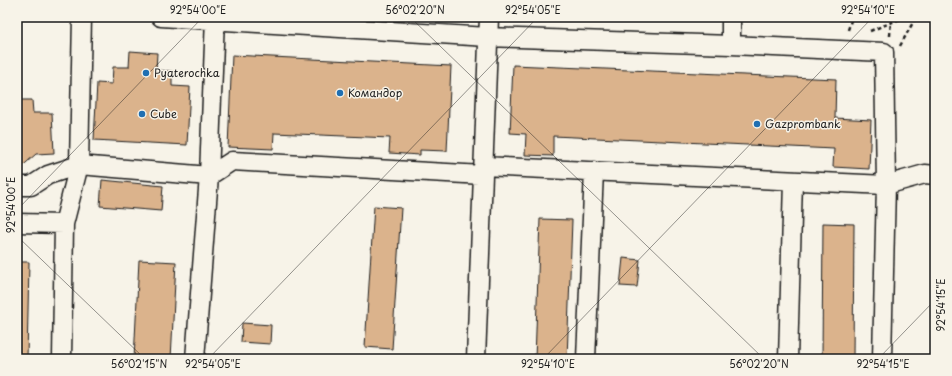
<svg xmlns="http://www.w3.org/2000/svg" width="952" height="376" viewBox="0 0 952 376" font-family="'Playpen Sans',sans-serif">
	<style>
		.building { fill: #dbb38c; stroke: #1c1c1c }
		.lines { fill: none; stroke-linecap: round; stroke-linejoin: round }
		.minor-casing { stroke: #1c1c1c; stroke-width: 21 }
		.path { stroke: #1c1c1c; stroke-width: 2.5; stroke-dasharray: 4 3; stroke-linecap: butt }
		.minor { stroke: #f7f3e8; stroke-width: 18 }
		.ticks { fill: none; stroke: #1c1c1c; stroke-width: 1; stroke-opacity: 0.45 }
		.poi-dot { fill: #1f6fb2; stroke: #f7f3e8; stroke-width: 1.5 }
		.labels { text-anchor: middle; stroke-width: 3; stroke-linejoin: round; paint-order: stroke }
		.poi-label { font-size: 11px; fill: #1c1c1c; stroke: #f7f3e8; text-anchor: start }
		.neatline { fill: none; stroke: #1c1c1c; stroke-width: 1.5 }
		.ticks-label { font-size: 10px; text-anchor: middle; fill: #1c1c1c }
	</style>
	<rect width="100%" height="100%" fill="#f7f3e8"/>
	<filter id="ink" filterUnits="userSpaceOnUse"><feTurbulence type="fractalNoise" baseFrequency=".025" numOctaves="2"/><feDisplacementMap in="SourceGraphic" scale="8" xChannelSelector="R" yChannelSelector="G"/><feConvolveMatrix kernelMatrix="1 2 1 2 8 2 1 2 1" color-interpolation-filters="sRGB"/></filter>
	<g filter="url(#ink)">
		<path class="building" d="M130,51L157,53L156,70L172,71V86L190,87L187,145L94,140L97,83L112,84L113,67H129Z
			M232,55L451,66L447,151L420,150V155L389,153L390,138L274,133L273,149L228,147Z
			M513,65L836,79L835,118L871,120L869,169L833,167L834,149L553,136V156L525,155L526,134L510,133Z
			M17,100H32L33,113H52L54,153L36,154L17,171Z
			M102,180L163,186L161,211L100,206Z
			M374,206L401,208L392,349L365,347Z
			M540,219L572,220L567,359H535Z
			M823,223L854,224L853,359H822Z
			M623,258L640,260L637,287L620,286Z
			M139,260L176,262L171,359H134Z
			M17,262H29L27,359H17Z
			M242,323L271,325L270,344L241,342Z"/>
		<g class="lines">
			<defs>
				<path id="minor" d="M161,17L488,37L731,45L884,52L886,185L882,359
					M731,17V45
					M483,166L886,185L925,174L935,175
					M17,186H31L48,175L79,165L209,176L232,161L483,175
					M17,223L64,224
					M62,359L64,224L79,165L82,17
					M195,359L209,176L215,17
					M476,359L489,17
					M586,359L594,171
					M788,359L793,181"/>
			</defs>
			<use href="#minor" class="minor-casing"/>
			<path class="path" d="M848,30L852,17
				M870,31L905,17
				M890,36L891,17
				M900,46L916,17"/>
			<use href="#minor" class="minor"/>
		</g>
	</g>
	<path class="ticks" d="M410,17L764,359M17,210L203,17M17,236L145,359M208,359L538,17M543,359L873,17M878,359L935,300"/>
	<g class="poi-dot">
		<circle cx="146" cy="73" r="4"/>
		<circle cx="340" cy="93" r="4"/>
		<circle cx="142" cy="114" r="4"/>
		<circle cx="757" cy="124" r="4"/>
	</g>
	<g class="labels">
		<g class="poi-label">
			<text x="154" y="77">Pyaterochka</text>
			<text x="348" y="97">Командор</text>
			<text x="150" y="118">Cube</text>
			<text x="765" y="128">Gazprombank</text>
		</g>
	</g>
	<rect width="952" height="376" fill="none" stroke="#f7f3e8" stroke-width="44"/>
	<rect x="22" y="22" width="908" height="332" class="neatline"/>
	<g class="ticks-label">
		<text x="198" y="14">92°54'00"E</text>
		<text x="415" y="14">56°02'20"N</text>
		<text x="533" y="14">92°54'05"E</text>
		<text x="868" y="14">92°54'10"E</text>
		<text transform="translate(11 205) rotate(-90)" y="4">92°54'00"E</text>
		<text transform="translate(941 305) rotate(-90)" y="4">92°54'15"E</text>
		<text x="139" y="368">56°02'15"N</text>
		<text x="213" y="368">92°54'05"E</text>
		<text x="548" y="368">92°54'10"E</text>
		<text x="759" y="368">56°02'20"N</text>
		<text x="883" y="368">92°54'15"E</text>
	</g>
</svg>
